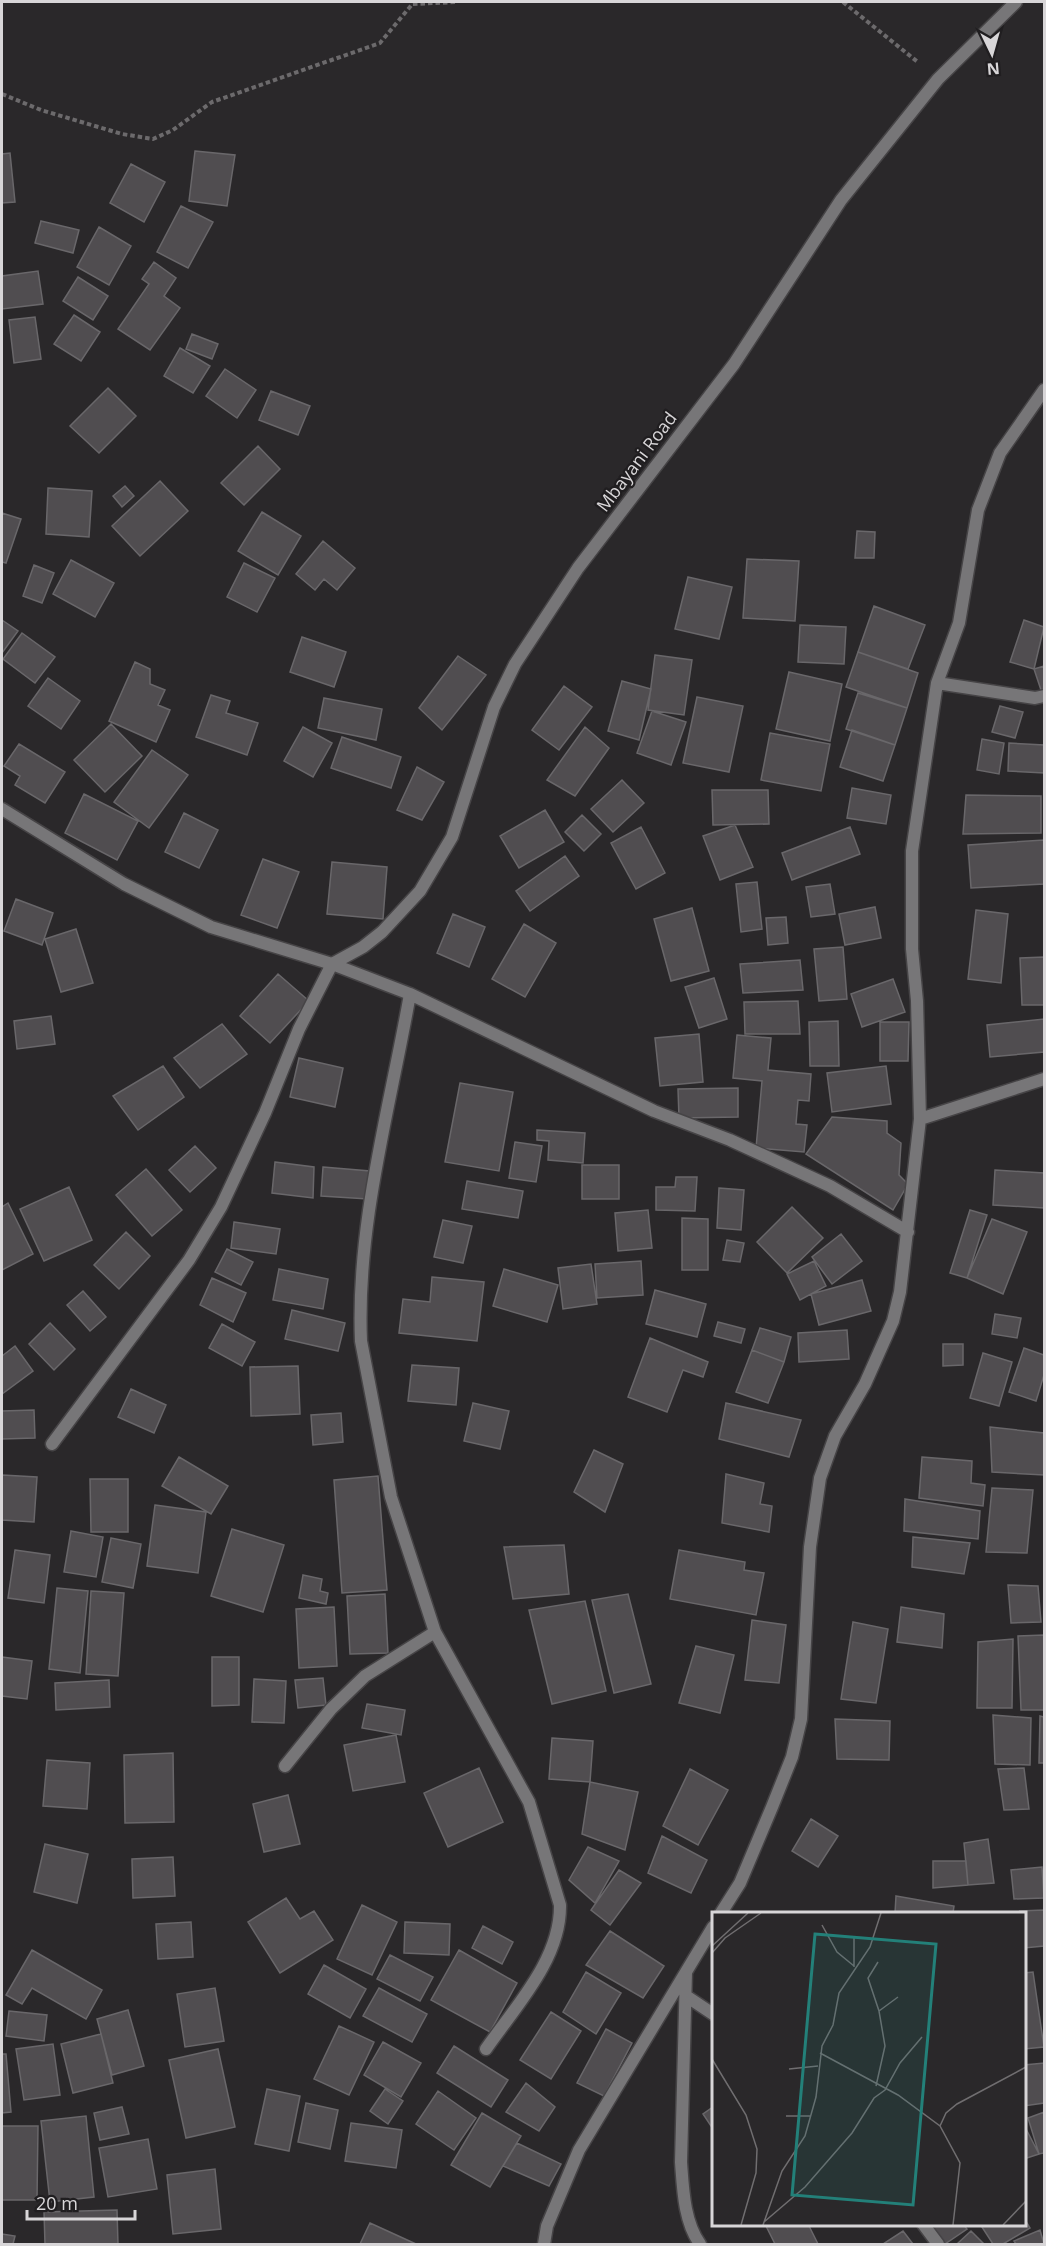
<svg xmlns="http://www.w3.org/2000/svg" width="1046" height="2246" viewBox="0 0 1046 2246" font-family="'Open Sans',sans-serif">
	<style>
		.building { fill: #504d50; stroke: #69676a; stroke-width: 1.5 }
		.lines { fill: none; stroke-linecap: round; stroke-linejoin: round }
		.minor-casing { stroke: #464446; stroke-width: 15 }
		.path { stroke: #6c6a6c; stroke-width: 4; stroke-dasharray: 4.5 3; stroke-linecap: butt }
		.minor { stroke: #777678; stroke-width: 12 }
		.labels { text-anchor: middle; stroke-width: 4.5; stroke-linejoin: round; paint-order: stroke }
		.street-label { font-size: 18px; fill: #d8d6d8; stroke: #201e20 }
		.inset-road { fill: none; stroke: #706e70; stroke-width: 1.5 }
		.view { fill: #238079; fill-opacity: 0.15; stroke: #238079; stroke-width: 3 }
		.inset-edge { fill: none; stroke: #d8d6d8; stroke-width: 3 }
	</style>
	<rect width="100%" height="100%" fill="#2a282a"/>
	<path class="building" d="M195,151L235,155L227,206L189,201Z
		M10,153L15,202L2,203V154Z
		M131,164L165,182L144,222L110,203Z
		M181,206L213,222L188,268L157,252Z
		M41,221L79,230L73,253L35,243Z
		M99,227L131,246L109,285L77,267Z
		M154,262L176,278L164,296L180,308L150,350L118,329L149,284L142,279Z
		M38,271L43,304L2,309V276Z
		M78,277L108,296L93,320L63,301Z
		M74,315L100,332L81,361L54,344Z
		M35,317L41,359L14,363L9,320Z
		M192,334L218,344L212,359L186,349Z
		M180,348L210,366L193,393L164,376Z
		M225,369L256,390L237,418L206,396Z
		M108,388L136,416L99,453L70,426Z
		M271,391L310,406L298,435L259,420Z
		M258,446L280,469L244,505L221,483Z
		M160,481L188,511L140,556L112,526Z
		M125,486L134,496L122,507L113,496Z
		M48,488L92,491L89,537L46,534Z
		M262,512L301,536L278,575L238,551Z
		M2,513L21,519L6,563L2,562Z
		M857,531L875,532L874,558H855Z
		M323,541L355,568L337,590L324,579L315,590L296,574Z
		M747,559L799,561L795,621L743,618Z
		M71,560L114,583L95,617L53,594Z
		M244,563L275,578L257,612L227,597Z
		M34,565L54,573L42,603L23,596Z
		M688,577L732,587L719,639L675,629Z
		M874,606L925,625L908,669L858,652Z
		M2,620L18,631L2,653Z
		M1024,620L1044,627L1034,669L1010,662Z
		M800,625L846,627L844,664L798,662Z
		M22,633L55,657L35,683L3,659Z
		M302,637L346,652L334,687L290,672Z
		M858,652L918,673L907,708L846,687Z
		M655,655L692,660L684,715L648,710Z
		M458,656L486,675L442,730L419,708Z
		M135,662L150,669V684L165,690L158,705L170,710L156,742L109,721Z
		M1044,666V689L1041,690L1034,669Z
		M789,672L842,684L830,741L776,729Z
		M48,678L80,701L61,729L28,706Z
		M622,681L651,689L639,740L608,731Z
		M564,686L592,707L559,750L532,730Z
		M858,693L907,708L895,745L846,729Z
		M211,695L230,701L226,713L258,723L247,755L196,737Z
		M697,697L743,706L729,772L683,763Z
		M324,698L382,709L376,740L318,728Z
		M1000,706L1023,712L1015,738L992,732Z
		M652,711L686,722L671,765L637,753Z
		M111,724L142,756L105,792L74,760Z
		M303,727L332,743L313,777L284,761Z
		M585,727L609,748L575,796L547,780Z
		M852,730L895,745L883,781L840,767Z
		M770,733L830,744L821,791L761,780Z
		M342,737L401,757L391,788L331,768Z
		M982,739L1004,743L999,774L977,770Z
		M1009,743L1044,745V773L1008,771Z
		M19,744L65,772L45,803L15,785L20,776L4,766Z
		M152,750L188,775L149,828L114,802Z
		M417,767L444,782L422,820L397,810Z
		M622,780L644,803L613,832L591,809Z
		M852,788L891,795L886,824L847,818Z
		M712,790H768L769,824L713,825Z
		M84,794L138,821L117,860L65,833Z
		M966,795L1041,796V833L963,834Z
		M545,810L564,842L519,868L500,836Z
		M184,813L218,830L199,868L165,852Z
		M582,815L601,834L584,851L565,832Z
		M735,825L753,867L720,880L703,836Z
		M641,827L665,873L636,889L611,843Z
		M850,827L860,854L792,880L782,853Z
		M1044,840V884L971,888L968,845Z
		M565,856L579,876L530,911L516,891Z
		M263,859L299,872L277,928L241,915Z
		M332,862L387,867L383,919L327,914Z
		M757,882L762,929L741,932L736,884Z
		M830,884L835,914L811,917L806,887Z
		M16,899L53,913L42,945L4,931Z
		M875,907L881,938L845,945L839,914Z
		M692,908L709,971L671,981L654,919Z
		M976,910L1008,914L1001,983L968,979Z
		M453,914L485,927L469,967L437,953Z
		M786,917L788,943L768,945L766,918Z
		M524,924L556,943L525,997L492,979Z
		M76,929L93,983L61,992L45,939Z
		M843,947L847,999L819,1001L814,949Z
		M1044,957V1005H1022L1020,958Z
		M800,960L803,990L743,993L740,964Z
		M278,974L309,1001L270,1043L240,1016Z
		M714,978L727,1019L699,1028L685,987Z
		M893,979L905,1012L862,1027L851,994Z
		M798,1001L800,1034H745L744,1002Z
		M51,1016L55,1044L17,1049L14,1021Z
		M1044,1019V1052L990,1057L987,1025Z
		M838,1021L839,1066H810L809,1022Z
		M880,1022H909L908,1061H880Z
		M222,1024L247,1054L200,1088L174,1058Z
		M699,1034L703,1082L660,1086L655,1038Z
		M737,1035L771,1038L768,1070L811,1074L809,1101L798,1100L796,1124L807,1125L804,1152L756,1148L762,1081L733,1078Z
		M299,1058L343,1068L335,1107L290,1097Z
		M163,1066L184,1097L138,1130L113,1096Z
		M886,1066L891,1104L832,1112L827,1073Z
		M460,1083L513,1092L499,1171L445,1162Z
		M738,1088V1117L679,1118L678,1089Z
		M832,1117L887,1121V1133L901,1143L899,1175L908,1184L893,1210L806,1154Z
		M537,1130L585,1133L583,1163L548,1160L549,1141L537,1140Z
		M515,1142L542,1146L536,1182L509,1178Z
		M195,1146L216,1168L190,1192L169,1170Z
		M275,1162L314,1167L313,1198L272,1193Z
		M582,1165H619V1199H582Z
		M323,1167L370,1171L368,1199L321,1196Z
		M146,1169L182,1210L152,1236L116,1195Z
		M995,1170L1044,1173V1208L993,1205Z
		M676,1177H697L695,1211L656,1210V1187H675Z
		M467,1181L523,1191L518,1218L462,1209Z
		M69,1187L92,1240L44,1261L20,1209Z
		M719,1188L744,1190L741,1230L717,1228Z
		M8,1203L33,1254L2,1270V1207Z
		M792,1207L823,1238L787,1273L757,1242Z
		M648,1210L652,1248L618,1251L615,1213Z
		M970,1210L987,1215L967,1278L950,1273Z
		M682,1218L708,1219V1270H682Z
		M992,1219L1027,1232L1003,1294L967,1278Z
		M443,1220L472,1226L463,1263L434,1257Z
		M234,1222L280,1229L276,1254L231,1248Z
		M126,1232L150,1256L119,1289L94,1265Z
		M841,1234L862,1261L832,1284L812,1257Z
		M727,1240L744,1243L740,1262L723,1260Z
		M227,1249L253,1262L241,1285L215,1272Z
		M641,1261L643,1295L597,1298L595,1264Z
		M814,1261L826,1286L800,1300L787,1274Z
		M591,1264L597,1304L563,1309L558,1268Z
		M279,1269L328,1279L323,1309L273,1300Z
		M504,1269L558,1285L547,1322L493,1306Z
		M432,1277L484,1282L477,1341L399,1333L403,1299L430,1302Z
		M212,1278L246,1293L233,1322L200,1305Z
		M862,1280L871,1311L819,1325L811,1294Z
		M655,1290L706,1304L697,1337L646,1324Z
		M83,1291L106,1317L90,1331L67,1305Z
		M292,1310L345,1323L338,1351L285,1339Z
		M995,1314L1021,1318L1017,1338L992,1334Z
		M718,1322L745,1329L741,1343L714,1336Z
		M50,1323L75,1349L54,1370L29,1344Z
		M222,1324L255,1342L242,1366L209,1348Z
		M760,1328L791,1337L784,1362L752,1350Z
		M847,1330L849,1359L799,1362L798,1333Z
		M650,1338L708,1362L703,1377L683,1370L667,1412L628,1397Z
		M943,1344H963V1365L943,1366Z
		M15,1346L33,1371L2,1394V1356Z
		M1024,1348L1044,1355V1375L1036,1401L1009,1392Z
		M752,1350L784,1362L768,1403L736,1392Z
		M983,1353L1012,1362L999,1406L970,1398Z
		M412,1365L459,1368L456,1405L408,1401Z
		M298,1366L300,1414L251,1416L250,1367Z
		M131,1389L166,1405L154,1433L118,1417Z
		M473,1403L509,1411L500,1449L464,1441Z
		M726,1403L801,1420L789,1457L719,1439Z
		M34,1410L35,1438L2,1439V1411Z
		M341,1413L343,1442L313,1445L311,1415Z
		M990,1427L1044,1433V1475L992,1472Z
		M594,1450L623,1464L605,1512L574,1492Z
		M179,1457L228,1486L211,1514L162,1486Z
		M922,1457L972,1461L971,1483L985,1485L983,1506L919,1498Z
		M726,1474L764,1483L760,1504L772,1506L769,1532L722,1523Z
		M2,1475L37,1477L34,1522L2,1520Z
		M378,1476L387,1590L342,1593L334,1480Z
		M90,1479H128V1532H91Z
		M992,1488L1033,1490L1027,1553L986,1552Z
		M905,1499L980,1511L978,1539L904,1531Z
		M155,1505L206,1512L198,1573L147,1566Z
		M232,1529L284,1545L263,1612L211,1596Z
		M71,1531L103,1537L96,1577L64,1572Z
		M913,1537L970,1543L964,1574L912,1567Z
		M111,1538L141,1544L133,1588L102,1582Z
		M564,1545L569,1594L513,1599L504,1547Z
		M15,1550L50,1555L44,1603L8,1598Z
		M679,1550L745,1562L744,1570L764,1573L756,1615L670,1599Z
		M303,1575L322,1579L320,1591L328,1593L326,1604L299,1598Z
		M1008,1585L1038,1586L1041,1622L1011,1623Z
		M57,1588L88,1591L80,1673L49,1669Z
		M91,1591L124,1593L118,1676L86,1674Z
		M385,1594L388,1653L350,1654L347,1596Z
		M628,1594L651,1684L614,1693L592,1600Z
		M585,1601L606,1691L552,1704L529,1610Z
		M334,1607L337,1666L299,1668L296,1609Z
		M901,1607L944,1614L942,1648L897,1642Z
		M752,1620L786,1625L779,1683L745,1680Z
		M853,1622L888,1629L876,1703L841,1699Z
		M1044,1635V1710H1021L1018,1636Z
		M1013,1639L1012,1708H977L978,1642Z
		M696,1646L734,1655L720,1713L679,1703Z
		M2,1657L32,1661L27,1699L2,1696Z
		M212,1657H239V1705L212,1706Z
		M323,1678L326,1705L298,1708L295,1680Z
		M254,1679L286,1681L284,1723L252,1722Z
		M109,1680L110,1707L56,1710L55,1683Z
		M367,1704L405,1710L401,1735L362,1728Z
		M993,1715L1031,1718L1030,1765L995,1764Z
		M1040,1716L1044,1717V1763H1039Z
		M835,1719L890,1721L889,1760L837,1759Z
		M396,1735L405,1782L353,1791L344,1745Z
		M552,1738L593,1741L590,1782L549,1779Z
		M173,1753L174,1822L125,1823L124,1755Z
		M47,1760L90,1763L87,1809L43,1806Z
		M479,1768L503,1822L448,1847L424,1793Z
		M1024,1768L1029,1809L1004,1810L998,1769Z
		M690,1769L728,1790L698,1845L663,1826Z
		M590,1782L638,1792L625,1850L582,1834Z
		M288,1795L300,1844L264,1852L253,1804Z
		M811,1819L838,1836L818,1867L792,1851Z
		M662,1836L707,1860L691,1893L648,1873Z
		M988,1839L994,1883L968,1885L964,1843Z
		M45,1844L88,1854L77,1903L34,1892Z
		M588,1847L619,1861L595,1903L569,1880Z
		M173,1857L175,1896L133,1898L132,1859Z
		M933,1861H966L968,1885L933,1888Z
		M1042,1867L1044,1898L1014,1899L1011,1870Z
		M619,1870L641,1883L610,1925L591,1910Z
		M896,1896L954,1906L953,1913H895Z
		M286,1898L300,1919L314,1911L333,1940L280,1973L248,1922Z
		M362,1905L397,1922L372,1975L337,1959Z
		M1044,1910V1946L1024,1948V1913L1019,1911Z
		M191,1922L193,1957L158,1959L156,1924Z
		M405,1922L450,1924L449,1955L404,1953Z
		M483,1926L513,1942L502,1964L472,1948Z
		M610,1931L664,1966L643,1998L586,1965Z
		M32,1950L102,1990L86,2019L32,1988L22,2004L6,1995Z
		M459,1950L517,1983L490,2032L431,2000Z
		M390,1955L433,1977L420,2001L377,1979Z
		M324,1965L366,1989L350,2018L308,1994Z
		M586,1972L621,1993L596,2034L563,2012Z
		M1033,1972L1044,2047L1024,2049V1973Z
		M215,1988L224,2041L185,2047L177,1994Z
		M379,1988L427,2014L412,2042L363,2016Z
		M128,2010L144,2066L112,2075L97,2019Z
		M9,2011L47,2015L44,2041L6,2036Z
		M551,2012L581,2031L551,2079L520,2060Z
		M339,2026L374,2042L349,2095L314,2079Z
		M606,2029L632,2043L604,2096L577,2083Z
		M101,2034L113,2083L73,2093L61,2044Z
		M383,2042L421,2063L401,2097L364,2075Z
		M53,2044L60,2095L24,2100L16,2049Z
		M454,2046L508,2080L491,2107L437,2073Z
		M218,2049L235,2127L186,2138L169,2060Z
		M2,2054H6L11,2112L2,2113Z
		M1044,2063V2103L1024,2106V2065Z
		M526,2083L555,2107L539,2131L506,2112Z
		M267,2089L300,2096L289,2151L255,2144Z
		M385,2089L403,2101L388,2124L370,2111Z
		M438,2091L476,2118L454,2150L416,2124Z
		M306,2103L338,2110L330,2149L298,2142Z
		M122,2107L129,2134L100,2140L94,2113Z
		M713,2107V2129L703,2114Z
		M1044,2112V2153L1039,2154L1028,2118Z
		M482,2113L521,2136L490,2187L451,2165Z
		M86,2116L94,2197L50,2202L41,2121Z
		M351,2123L402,2130L396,2168L345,2161Z
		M1024,2125L1039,2154L1024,2159Z
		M2,2126H38L37,2200H2Z
		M148,2139L157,2189L108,2197L99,2148Z
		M517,2143L561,2164L549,2186L503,2166Z
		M215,2169L221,2229L173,2234L167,2175Z
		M117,2210L118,2244H45L44,2212Z
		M1024,2218L1030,2228L1003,2244H993L980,2224H1024Z
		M370,2223L416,2244H360Z
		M765,2224H808L818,2244H775Z
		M930,2224H963L967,2229L945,2244Z
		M1040,2230L1044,2244H1016L1014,2241Z
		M903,2231L913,2244H883Z
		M971,2231L984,2244H957Z
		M2,2234L15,2236L13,2244H2Z"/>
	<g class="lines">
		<defs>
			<path id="minor" d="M937,683L1035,698L1044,696
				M2,809L124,884L211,927L332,964L410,994L654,1111L730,1140L830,1186L908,1232
				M410,994C390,1108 356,1225 361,1341L391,1497L435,1632L529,1802L560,1905C561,1959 515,2007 486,2049
				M920,1119L1044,1079
				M52,1444L189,1260L221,1207L265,1113L299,1029L332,964L363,947L382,932L420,891L452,837L494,707L515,664L578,568L734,364L841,200L938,79L1016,2
				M285,1766L331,1709L365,1676L435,1632
				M721,1913L740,1883L772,1807L792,1757L801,1719L810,1547L820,1478L835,1436L865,1384L893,1321L900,1292L920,1119L917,1001L912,949V851L937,683L959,623L978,510L1000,453L1044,390
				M686,1972L681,2162C683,2189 684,2222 700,2244
				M686,1996L713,2014
				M923,2224L938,2244
				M544,2244L547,2226L579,2150L713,1927"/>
		</defs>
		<use href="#minor" class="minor-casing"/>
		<path class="path" d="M843,2L919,63
			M413,4L457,2
			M2,94L41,110L122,134L153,139L173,130L212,102L380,43L414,2"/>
		<use href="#minor" class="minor"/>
	</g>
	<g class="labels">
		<g class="street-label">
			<text transform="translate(637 462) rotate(-53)" y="6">Mbayani Road</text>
		</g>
	</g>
	<g transform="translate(712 1912)">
		<rect width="314" height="314" fill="#2a282a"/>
		<path class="inset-road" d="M110,13L125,40L142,54M142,24V55M0,34L36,1M0,41L13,26L49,1M167,99L186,85M108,141L186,183L228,214L248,251L241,313M0,147L34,203L45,237L44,261L29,313M77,157L106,154M164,174L173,134L167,99L156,66L166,50M74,204H99M228,214L234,201L245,192L314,155M52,310L93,275L140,221L162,186L173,178L188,151L210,125M51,313L70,259L93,224L104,185L110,134L121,113L127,81L158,35L169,1M291,313L314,289"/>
		<path class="view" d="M103,22L224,32L201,293L80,283Z"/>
		<rect width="314" height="314" class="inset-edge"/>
	</g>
	<rect width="1046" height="2246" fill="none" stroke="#d8d6d8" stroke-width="6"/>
	<g transform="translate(992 54) rotate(175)" stroke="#201e20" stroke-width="4.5" paint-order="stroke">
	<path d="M0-4.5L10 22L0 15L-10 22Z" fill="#d8d6d8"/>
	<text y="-9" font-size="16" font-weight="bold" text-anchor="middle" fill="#d8d6d8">N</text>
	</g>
	<path d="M27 2210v9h108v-9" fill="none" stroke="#d8d6d8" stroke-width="3"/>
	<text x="36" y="2210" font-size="18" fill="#d8d6d8" stroke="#201e20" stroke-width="4.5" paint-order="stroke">20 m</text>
</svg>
